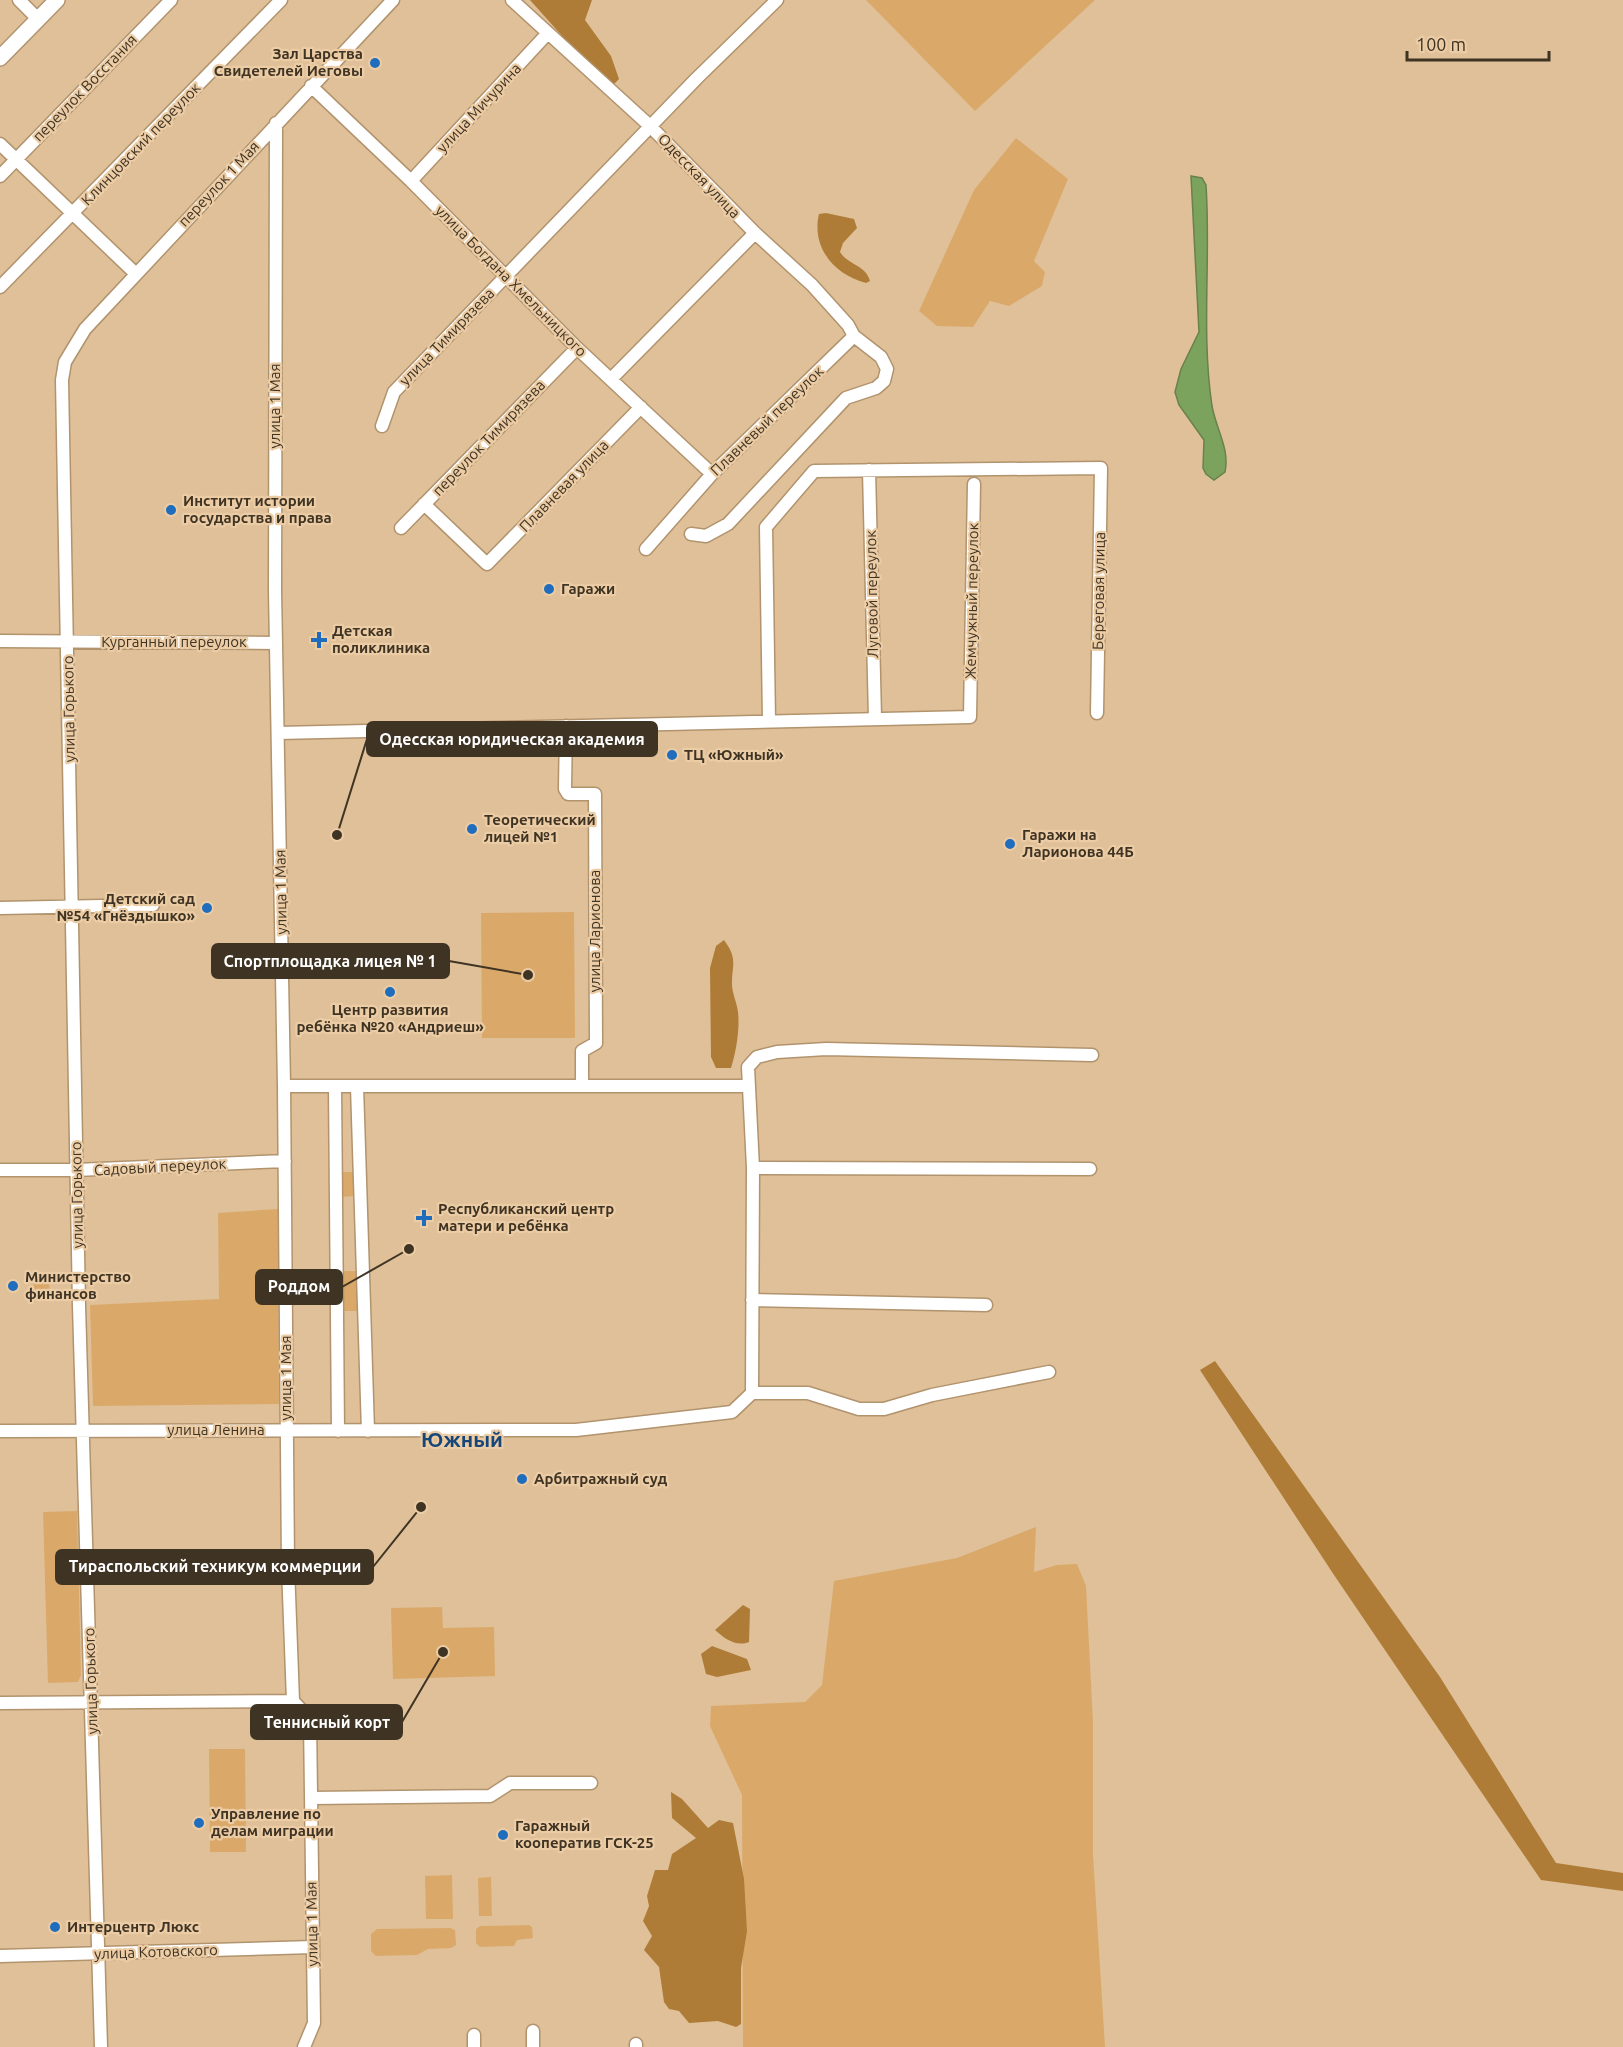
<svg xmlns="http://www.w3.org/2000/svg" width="1623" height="2047" viewBox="0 0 1623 2047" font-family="Ubuntu,sans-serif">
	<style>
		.green { fill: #daa96a }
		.forest { fill: #ae7c37 }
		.water { fill: #7ca35e; stroke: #6a814c; stroke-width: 1.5 }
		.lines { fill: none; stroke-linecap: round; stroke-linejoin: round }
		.minor-casing { stroke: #b1936d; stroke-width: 15 }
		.major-casing { stroke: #b1936d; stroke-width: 18 }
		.minor { stroke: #fff; stroke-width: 12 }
		.major { stroke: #fff; stroke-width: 15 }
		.poi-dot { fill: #1f6dbc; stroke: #eccca5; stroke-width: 2 }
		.labels { text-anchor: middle; stroke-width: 4.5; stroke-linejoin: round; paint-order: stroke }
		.poi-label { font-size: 15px; font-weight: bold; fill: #3f3323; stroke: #eccca5; text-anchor: start }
		.street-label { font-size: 15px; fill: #3f3323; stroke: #eccca5 }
		.district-label { font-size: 21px; font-weight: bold; fill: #174779; stroke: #eccca5 }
		.leader { fill: none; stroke: #3f3323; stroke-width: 2 }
		.callout-dot { fill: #3f3323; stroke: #eccca5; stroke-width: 2 }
		.callout { fill: #3f3323; stroke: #3f3323; stroke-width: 2 }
		.callout-label { font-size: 16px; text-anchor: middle; font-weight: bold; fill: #fff }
	</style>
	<rect width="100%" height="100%" fill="#dfc099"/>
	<path class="green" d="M866,0H1095L975,111Z
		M1016,138L1068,179L1034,261L1045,272L1042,286L1009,306L990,301L973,327L937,326L919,311L974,190Z
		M574,912L575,1038H482L481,913Z
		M340,1172H354L355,1196L341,1197Z
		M278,1209L279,1404L93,1406L90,1305L219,1299L218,1213Z
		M340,1271H358L359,1311H341Z
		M46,1274L50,1276L49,1293L33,1288L34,1281Z
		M77,1511L81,1675L78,1682L48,1683L43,1512Z
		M1036,1527L1034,1572L1057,1565L1077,1564L1086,1586L1093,1722V1855L1105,2047H743L742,1795L710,1726L711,1706L805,1702L822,1685L834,1581L957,1558Z
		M442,1607L443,1628L494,1627L495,1676L393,1679L391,1608Z
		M209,1749H245L246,1852H210Z
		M452,1875L453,1919H426L425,1876Z
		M491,1877L492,1916H479L478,1878Z
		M529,1925L532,1927L533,1938L517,1940L514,1946L480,1947L476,1943V1929L480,1926Z
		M450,1928L455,1930L456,1945L451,1948L428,1949L417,1955L376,1956L371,1951V1934L377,1929Z"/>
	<path class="forest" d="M530,0H592L585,20L611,56L619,79L612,86L597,75Z
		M826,213L854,219L857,228L843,243L840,252C848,265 866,265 870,281L866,283C835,275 811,248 819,214Z
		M724,940C738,959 732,964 732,984C732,993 737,1003 738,1012C740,1029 736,1052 731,1068H716L711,1057L710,968L716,946Z
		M1215,1361L1440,1677L1556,1863L1623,1873V1891L1541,1880L1334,1575L1200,1370Z
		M743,1605L750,1609L749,1642C736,1647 725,1639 715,1630Z
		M712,1646L747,1659L751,1670L717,1677L706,1674L701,1654Z
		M671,1792L682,1799L708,1828L719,1820L733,1823L744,1879L747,1931L741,1968V2024L736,2027L718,2021L689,2023L679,2011L669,2009L664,2002L659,1967L644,1950L652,1936L643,1921L649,1906L647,1896L655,1870H668L672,1854L696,1838L672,1818Z"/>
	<path class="water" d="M1191,176L1202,178L1206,185C1211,258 1201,333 1212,406C1216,429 1230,449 1225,472L1214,480L1206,474L1203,468L1204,440L1179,405L1175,392L1181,369L1199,332Z"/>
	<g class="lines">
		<defs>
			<path id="minor" d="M19,0L38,19
				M512,0L650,126L755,233L812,285L848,325L854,336L881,357L887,369L884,381L876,388L846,398L728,524L706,536L691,534
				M311,86L411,181L577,348L712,474
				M276,123L275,591L284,1086L288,1567L293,1701L310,1719L314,2023L304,2047
				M0,144L136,274
				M0,176L171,0
				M411,181L547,34
				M0,287L281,0
				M612,378L755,233
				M382,426L394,392L696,79L777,0
				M869,470L875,718
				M424,504L487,564L641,407
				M401,528L577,348
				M646,549L712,474L854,336
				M0,641L276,643
				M769,721L766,527L814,471L1101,468L1097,713
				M566,726L565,789L568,794H595L596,1043L582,1051V1085
				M278,733L970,717L974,484
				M0,908L153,905
				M284,1086H748
				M335,1086L338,1431
				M357,1086L368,1431
				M753,1168L1090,1169
				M0,1170H76L285,1161
				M752,1300L986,1305
				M752,1393L753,1168L748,1067L757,1057L777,1052L826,1049L1092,1055
				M0,1431L576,1430L732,1412L752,1393H808L859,1409H884L932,1395L1049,1372
				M0,1703L293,1701
				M311,1798L490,1796L510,1783H591
				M0,1956L313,1947
				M533,2031V2047
				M474,2035V2047
				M636,2044V2047
				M101,2047L79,1306L62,380L65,362L85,329L393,0"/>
			<path id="major" d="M0,58L57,0"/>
		</defs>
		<use href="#minor" class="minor-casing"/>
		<use href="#major" class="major-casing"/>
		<use href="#minor" class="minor"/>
		<use href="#major" class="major"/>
	</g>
	<g class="poi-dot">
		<circle cx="375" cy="63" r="6"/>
		<circle cx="171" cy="510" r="6"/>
		<circle cx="549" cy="589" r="6"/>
		<path d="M316 631h6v6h6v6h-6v6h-6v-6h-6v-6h6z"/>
		<circle cx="672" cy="755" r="6"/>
		<circle cx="472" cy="829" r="6"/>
		<circle cx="1010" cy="844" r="6"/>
		<circle cx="207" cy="908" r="6"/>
		<circle cx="390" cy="992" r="6"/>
		<path d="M421 1209h6v6h6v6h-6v6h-6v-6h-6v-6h6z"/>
		<circle cx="13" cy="1286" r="6"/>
		<circle cx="522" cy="1479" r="6"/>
		<circle cx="199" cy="1823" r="6"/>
		<circle cx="503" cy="1835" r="6"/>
		<circle cx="55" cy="1927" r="6"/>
	</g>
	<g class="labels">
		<g class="poi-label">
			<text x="363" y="59" text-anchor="end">Зал Царства<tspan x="363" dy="17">Свидетелей Иеговы</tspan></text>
			<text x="183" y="506">Институт истории<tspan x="183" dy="17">государства и права</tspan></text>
			<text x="561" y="594">Гаражи</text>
			<text x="332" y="636">Детская<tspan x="332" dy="17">поликлиника</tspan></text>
			<text x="684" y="760">ТЦ «Южный»</text>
			<text x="484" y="825">Теоретический<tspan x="484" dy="17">лицей №1</tspan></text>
			<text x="1022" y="840">Гаражи на<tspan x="1022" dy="17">Ларионова 44Б</tspan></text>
			<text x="195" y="904" text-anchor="end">Детский сад<tspan x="195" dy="17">№54 «Гнёздышко»</tspan></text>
			<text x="390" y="1015" text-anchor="middle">Центр развития<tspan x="390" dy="17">ребёнка №20 «Андриеш»</tspan></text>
			<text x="438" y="1214">Республиканский центр<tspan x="438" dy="17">матери и ребёнка</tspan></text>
			<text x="25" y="1282">Министерство<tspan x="25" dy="17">финансов</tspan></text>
			<text x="534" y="1484">Арбитражный суд</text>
			<text x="211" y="1819">Управление по<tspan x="211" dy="17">делам миграции</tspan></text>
			<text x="515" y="1831">Гаражный<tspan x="515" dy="17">кооператив ГСК-25</tspan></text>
			<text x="67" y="1932">Интерцентр Люкс</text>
		</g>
		<g class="street-label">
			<text transform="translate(85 88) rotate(-46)" y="5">переулок Восстания</text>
			<text transform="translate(479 108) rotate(-47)" y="5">улица Мичурина</text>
			<text transform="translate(141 144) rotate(-46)" y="5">Клинцовский переулок</text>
			<text transform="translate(699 176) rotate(46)" y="5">Одесская улица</text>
			<text transform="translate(219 184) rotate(-47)" y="5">переулок 1 Мая</text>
			<text transform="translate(511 281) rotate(45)" y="5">улица Богдана Хмельницкого</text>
			<text transform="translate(447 337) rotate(-46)" y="5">улица Тимирязева</text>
			<text transform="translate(275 406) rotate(-90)" y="5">улица 1 Мая</text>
			<text transform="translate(767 421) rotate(-44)" y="5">Плавневый переулок</text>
			<text transform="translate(489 438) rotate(-46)" y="5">переулок Тимирязева</text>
			<text transform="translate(564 486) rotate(-46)" y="5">Плавневая улица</text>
			<text transform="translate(1099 591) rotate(-89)" y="5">Береговая улица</text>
			<text transform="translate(872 594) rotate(-91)" y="5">Луговой переулок</text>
			<text transform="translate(972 601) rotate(-89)" y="5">Жемчужный переулок</text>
			<text x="174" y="647">Курганный переулок</text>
			<text transform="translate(69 709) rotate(-91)" y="5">улица Горького</text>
			<text transform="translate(281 892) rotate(-91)" y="5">улица 1 Мая</text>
			<text transform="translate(595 931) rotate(-90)" y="5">улица Ларионова</text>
			<text transform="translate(160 1167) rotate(-3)" y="5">Садовый переулок</text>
			<text transform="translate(77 1195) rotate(-91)" y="5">улица Горького</text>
			<text transform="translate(286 1378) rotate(-90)" y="5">улица 1 Мая</text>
			<text x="216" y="1435">улица Ленина</text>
			<text transform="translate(91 1681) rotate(-92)" y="5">улица Горького</text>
			<text transform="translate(312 1924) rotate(-91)" y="5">улица 1 Мая</text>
			<text transform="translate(156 1952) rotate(-2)" y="5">улица Котовского</text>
		</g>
		<g class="district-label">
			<text x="462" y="1447">Южный</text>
		</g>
	</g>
	<path class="leader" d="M337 835L367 739M528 975L449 961M409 1249L342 1287M421 1507L373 1567M443 1652L402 1722"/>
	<g class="callout-dot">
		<circle cx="337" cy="835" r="6"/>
		<circle cx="528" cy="975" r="6"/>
		<circle cx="409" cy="1249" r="6"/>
		<circle cx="421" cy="1507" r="6"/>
		<circle cx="443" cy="1652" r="6"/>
	</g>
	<g class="callout">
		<rect x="367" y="722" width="290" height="34" rx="6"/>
		<rect x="212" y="944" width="237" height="34" rx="6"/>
		<rect x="256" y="1270" width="86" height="34" rx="6"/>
		<rect x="56" y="1550" width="317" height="34" rx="6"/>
		<rect x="251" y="1705" width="151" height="34" rx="6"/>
	</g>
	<g class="callout-label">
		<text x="512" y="745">Одесская юридическая академия</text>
		<text x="330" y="967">Спортплощадка лицея № 1</text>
		<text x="299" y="1292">Роддом</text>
		<text x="215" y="1572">Тираспольский техникум коммерции</text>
		<text x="327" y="1728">Теннисный корт</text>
	</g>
	<path d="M1407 51v9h142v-9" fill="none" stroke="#3f3323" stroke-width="3"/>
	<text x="1416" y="51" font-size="18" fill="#3f3323" stroke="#eccca5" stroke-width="4.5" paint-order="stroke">100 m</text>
</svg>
